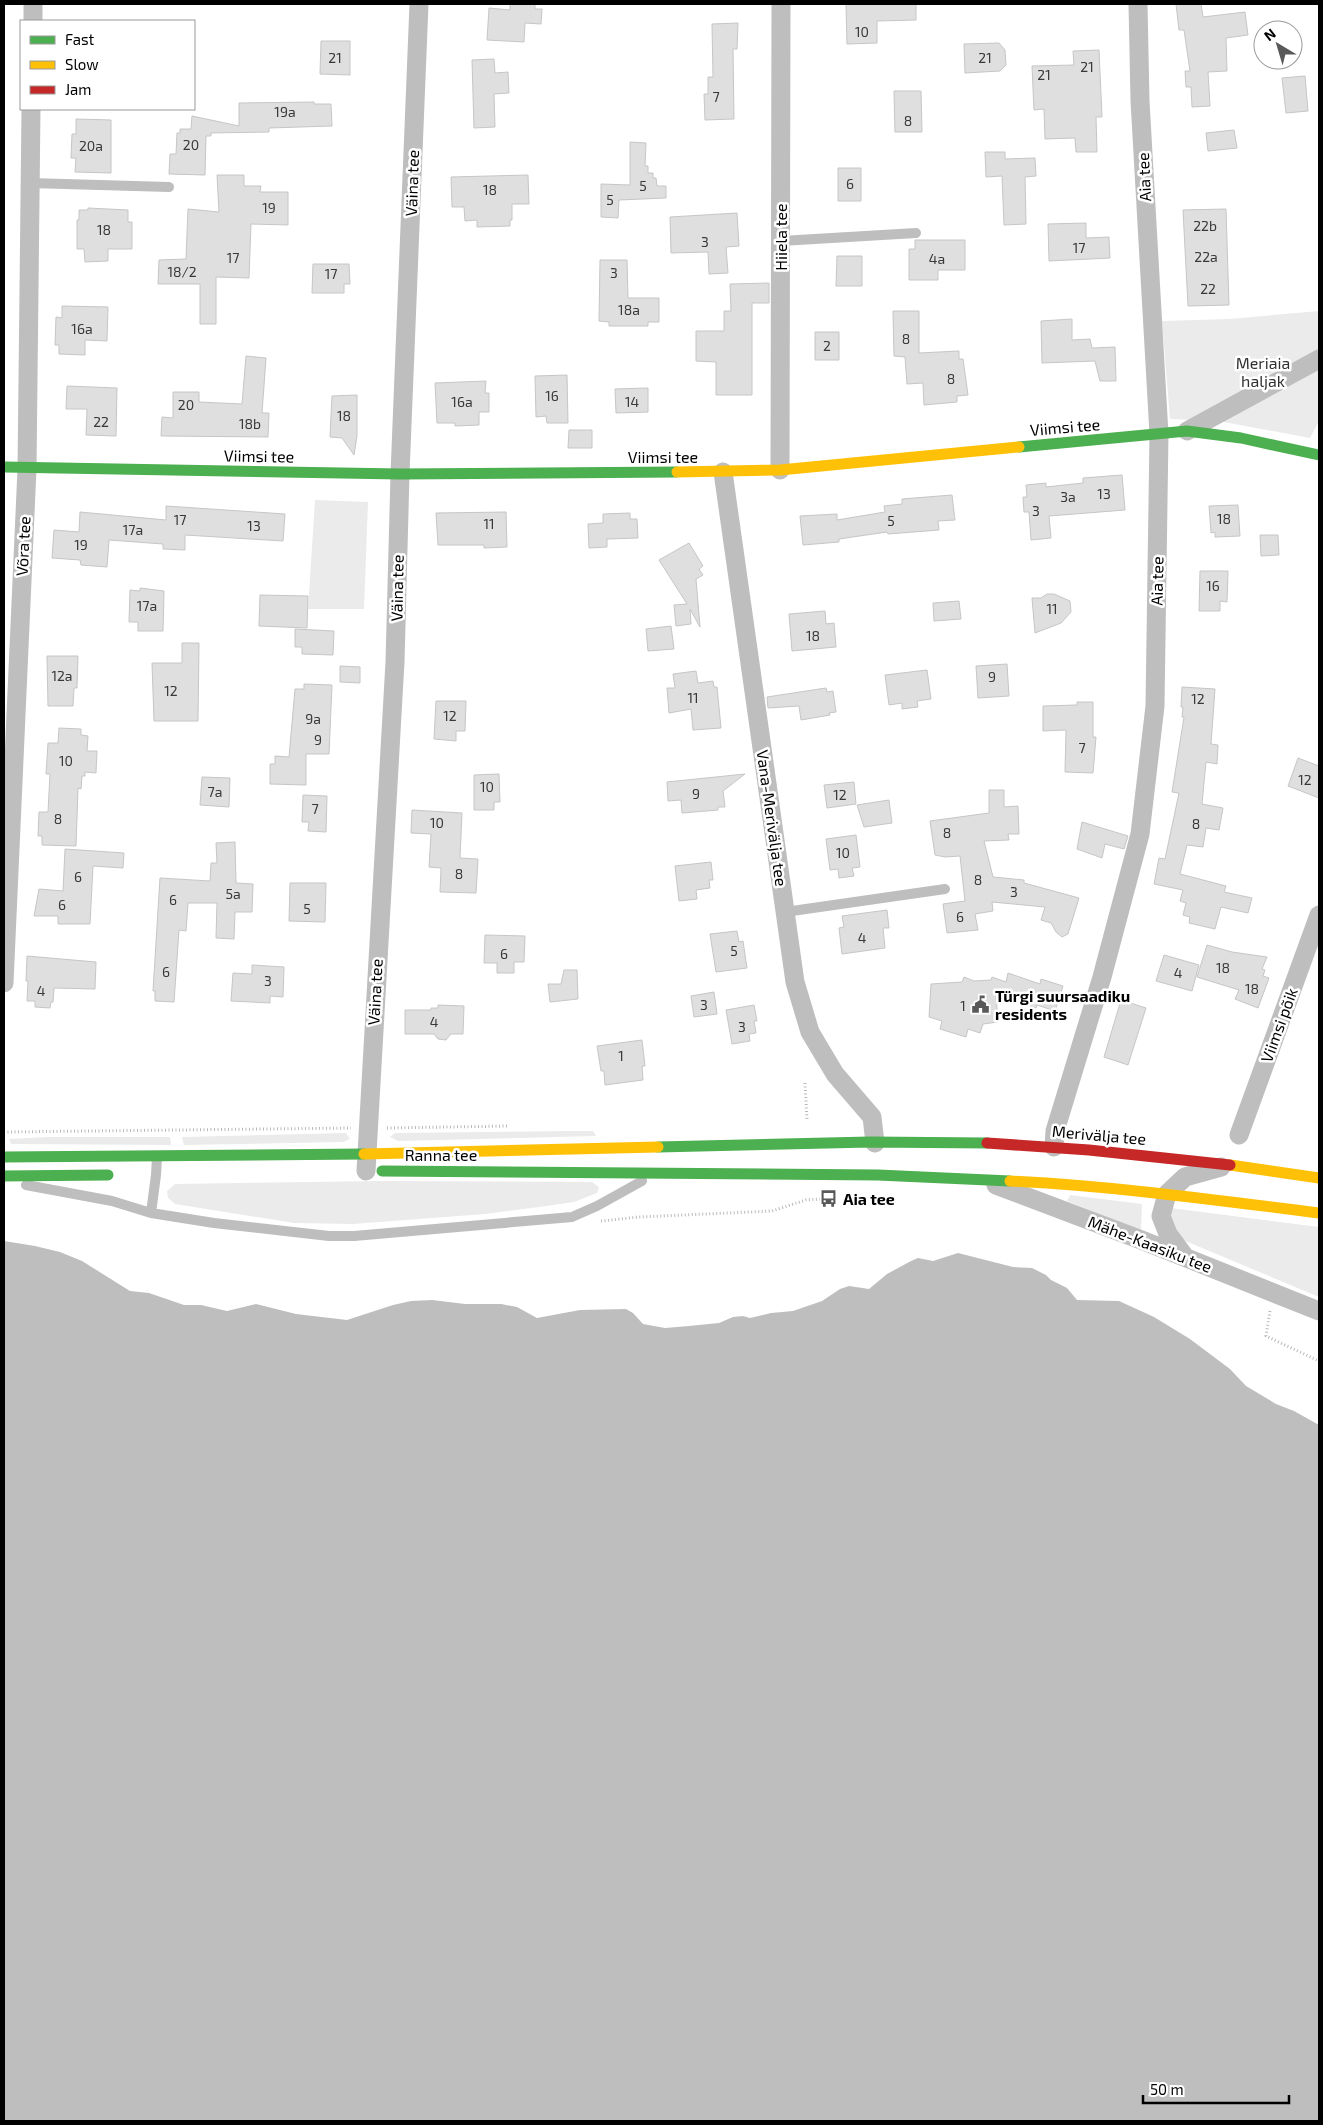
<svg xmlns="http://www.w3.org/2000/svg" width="1323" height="2125" viewBox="0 0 1323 2125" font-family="'Exo 2',sans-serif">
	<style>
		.green { fill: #ebebeb }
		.water { fill: #bebebe }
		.building { fill: #dfdfdf; stroke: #c6c6c6 }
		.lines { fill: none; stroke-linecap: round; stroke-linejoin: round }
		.path { stroke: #b9b9b9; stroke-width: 3; stroke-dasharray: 1 2.5; stroke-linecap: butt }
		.lane { stroke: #bebebe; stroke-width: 10 }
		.street { stroke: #bebebe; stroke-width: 19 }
		.fast { stroke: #4caf50; stroke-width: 11 }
		.slow { stroke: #ffc107; stroke-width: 11 }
		.jam { stroke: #c62828; stroke-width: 11 }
		.labels { text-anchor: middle; stroke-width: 5; stroke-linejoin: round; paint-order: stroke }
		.number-label { font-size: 14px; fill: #383838 }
		.street-label { font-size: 16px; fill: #000; stroke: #fff }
		.park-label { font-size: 16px; fill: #323232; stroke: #fff }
		.poi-label { font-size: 16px; font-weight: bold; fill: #000; stroke: #fff; text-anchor: start }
	</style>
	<rect width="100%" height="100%" fill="#fff"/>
	<path class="green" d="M1319,311V421L1310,438L1218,421L1170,419L1162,321L1229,319Z
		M315,500L368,502L364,609H308Z
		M568,1131H593L596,1136L398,1141L390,1137L395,1133Z
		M346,1133L350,1139L343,1142L184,1145L182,1137Z
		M47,1137H170L171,1145L11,1144L9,1139Z
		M382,1181L592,1182L599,1187L597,1193L574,1202L539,1207L485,1214L353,1224L294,1223L175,1204L168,1198L167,1191L175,1184Z
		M1070,1195L1142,1204L1141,1231L1067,1201Z
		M1171,1208L1319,1227V1297L1183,1240L1170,1221Z"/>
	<path class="water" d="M4,1241L35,1246L60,1252L82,1261L130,1291L149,1293L184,1305H201L227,1311L256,1304L296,1314L347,1320L393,1305L411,1301L432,1300L465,1304H501L517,1307L537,1318L580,1310L626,1309L633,1313L643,1324L665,1328L689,1326L719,1323L733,1317L743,1316L750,1318L771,1313L793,1311L822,1301L840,1289L849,1286L869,1289L887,1274L911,1261L918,1258L933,1261L958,1253L1013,1267L1032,1268L1046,1275L1051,1280L1067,1288L1077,1300L1119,1301L1154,1317L1190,1339L1230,1369L1246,1386L1276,1404L1294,1411L1319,1425V2121H4Z"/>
	<path class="building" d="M510,4H535V9H542L541,24L525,23L524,42L487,40L489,8L510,10Z
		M846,4H916V20L877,21V43L847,44Z
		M1176,4H1201L1203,17L1245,12L1248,35L1226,38L1227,71L1208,72L1210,106L1192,107L1191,87H1186L1185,71H1190L1184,30H1179Z
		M738,23L737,49H733L734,119L705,120L704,94H708V77H713L712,24Z
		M321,41H350V75L320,74Z
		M999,43L1005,50L1006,65L1000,71L965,73L964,44Z
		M1099,50L1102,117H1096L1097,152H1076L1075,138L1045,139L1044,109L1034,110L1032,66L1074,65L1073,51Z
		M494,59L495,73L508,72L509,93L494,94L495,127L474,128L472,60Z
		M1305,76L1308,111L1286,113L1282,78Z
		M894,91H921L922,132H895Z
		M314,102V104H331L332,126L269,128V132L211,133V136H206L205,175L169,174L170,154H176L177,133H180V129H191L192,116L239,126V103Z
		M76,119L111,120V173L75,172L76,158H71L72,134H76Z
		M1234,130L1237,148L1208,151L1206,133Z
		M630,142L646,143L645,166H648V173H653V178H656L657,186H666V198L619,200L618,218L601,217V184L630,185Z
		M985,152H1005V159L1035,158L1036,176L1025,177L1026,224L1004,225L1002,176L986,177Z
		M838,168H861V201H838Z
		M217,175H244V186H261L260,192H288V225L251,224L249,278L216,277V324H200V284H158L159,260L186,259L188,209L219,212Z
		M528,175L529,204H512V220H510V226L477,227V220L465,221L464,207H452L451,177Z
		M88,208L128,210V222H132V249H108V261L85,262L84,249H77V220H79V210H88Z
		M1226,209L1229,305L1188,306L1183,210Z
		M737,213L739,246L726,247L728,273L709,274L708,252L671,253L670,217Z
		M1086,223V238L1109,237L1110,258L1049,261L1048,224Z
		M915,240H965V270H938V280H909V249H915Z
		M837,256H862V286H836Z
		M600,260H627L628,298H659V322H648V326H609V322L599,321Z
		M313,264H349L350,284H344V293H312Z
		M769,283V303H752V395H716V362L696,361V331H724V311H731L730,284Z
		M62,306L108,307L107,341L85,340V355L59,354V345H55L56,317L62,318Z
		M893,311H919V353L959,351V359H963L968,395L957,396V402L924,405L923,383L907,384L905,357L894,356Z
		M1072,319V340L1090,339L1092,348L1115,347L1116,381H1100L1095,361L1042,363L1041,321Z
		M815,332H839V360H815Z
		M246,356L266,358L262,413H269L268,437L161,436L162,417L173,418V392H199V402L242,404Z
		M567,375L568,423H547L546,416L536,417L535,376Z
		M486,381L485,393H489V412H479V425L455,426V423H437L435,383Z
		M67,386L117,388L116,436L86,435L87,409H66Z
		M648,388V412L616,413L615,389Z
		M357,395V436L354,455L342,438L330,437L332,396Z
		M569,430H592V448H568Z
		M1122,475L1125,510L1049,516L1051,538L1031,540L1029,512H1024L1023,497H1027L1026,485L1046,483V487L1083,483V478Z
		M952,495L955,520L938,521L939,530L888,534L887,532L839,539V542L803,545L800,516L837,514V520L885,512L884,506L902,504V499Z
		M1238,505L1240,536L1215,537V532L1211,533L1209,506Z
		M166,506L285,514L283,541L185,535V550L163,549V544L109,540L107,567L81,565L80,560L52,558L54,530L79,532L80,512L166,520Z
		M506,512L507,547L484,548V545H438L436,513Z
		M630,513V519H637L638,538L607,539V547L589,548L588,524L603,523V514Z
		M1260,535H1278L1279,555L1261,556Z
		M689,543L703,566L699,569L703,575L696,579L700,627L690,609L691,624L676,626L674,605L687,604L659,560Z
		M1200,571H1228L1227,602L1220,601V611H1199Z
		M140,588L164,591L163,631H138V622H129L130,590L140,591Z
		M1047,594H1054L1070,601L1071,612L1061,623L1035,633L1032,598H1041Z
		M260,595L308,596L307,628L259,626Z
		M959,601L961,619L934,621L933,603Z
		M825,611L826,624L834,623L836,647L792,651L789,614Z
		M671,626L674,649L648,651L646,629Z
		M295,629L334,631L333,655L302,654V647H295Z
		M182,643H199L198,721H154L152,663H182Z
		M47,656H78L77,688H74L73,706H48Z
		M1007,664L1009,696L978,698L976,666Z
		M340,666L360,667V683L340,682Z
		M927,670L931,699L917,701L918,707L902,709V703L889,705L885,675Z
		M696,671L698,683L713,681L714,687H717L721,728L693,730L691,709L669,713L667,688H675L673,674Z
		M304,684L332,685L329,754H306V785L270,784V764H275V756L289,757L295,689H304Z
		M1182,687L1215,689L1211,744L1218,745L1217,764L1206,762L1202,804L1223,808L1219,830L1206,828L1203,847L1187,845L1180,874L1226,886L1224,892L1252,898L1248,913L1221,907L1215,929L1189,923L1190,917L1183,915L1186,903L1180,901L1183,890L1154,884L1159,858L1165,859L1179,793L1172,792L1184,717H1182L1183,707H1181Z
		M826,688L827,692L833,691L836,712L829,713L830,715L801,720L799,706L768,708L767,697Z
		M436,701H466L465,731H456V741L434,739Z
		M1077,702H1093V737H1096L1093,773L1065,772L1066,730L1043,731V706L1077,705Z
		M59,728L81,729V735L88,736L87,751H97L96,773L85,772V776H82L81,789L78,788L76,846L42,845V836H38L39,812H48L50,774H46L48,743H58Z
		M1298,758L1319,766V798L1288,786Z
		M499,774L500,802H494V810H474V775Z
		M745,774L723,791L725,807H718V810L682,813L681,800L668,801L667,782Z
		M202,777L230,778L229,807L200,805Z
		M854,782L856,804L827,808L824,785Z
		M989,790H1004V807L1018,806L1019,834H1008L1009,840L984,841L993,877L1024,880V883L1079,898L1068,934L1062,937L1056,932L1051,923L1041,920L1045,907L992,902L993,911L975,914L978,930L947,933L943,904L965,901L960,856L945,857L935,855L930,821L989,813Z
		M303,795L327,796L326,832L308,831L309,822H302Z
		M889,800L892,823L864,827L857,805Z
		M412,810L462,813L460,858L478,859L476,893L440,892L441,868L429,867L431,834L411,833Z
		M1082,822L1128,836L1124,849L1105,844L1102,858L1077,849Z
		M856,835L860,867L852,868L854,876L839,878L838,869L830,870L826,839Z
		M235,842L236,883L253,884L252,912H235L234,939L216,938L217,903H188L186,931L179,930L174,1002L155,1001V991H153L160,878L210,881L211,863H217L216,843Z
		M65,849L124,853L123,868L93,866L90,924H58V916H34L39,889L63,891Z
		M711,862L713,880H709L710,888L696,890L697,899L679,901L675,866Z
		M290,883H326L325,922L289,921Z
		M887,910L889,928H883L885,948L842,954L839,928L844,927L842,916Z
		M737,931L739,942L743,941L747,968L716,972L710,934Z
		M485,935L525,936L524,962H514V973H497V963H484Z
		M1207,945L1232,952L1267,957L1262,969L1265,970L1263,976L1269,978L1258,1008L1235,999L1239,990L1197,977Z
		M1164,955L1199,965L1192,991L1156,981Z
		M27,956L96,962L95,989L54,988L53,1002H51L50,1008L35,1007V1001H27L28,981H26Z
		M252,965L284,967L283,997L270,996V1003L231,1001L233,973L252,974Z
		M564,970H577L578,999L550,1002L548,984H561Z
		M1008,973L1040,984L1041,979L1063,986L1055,1011L1037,1005L1036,1008L996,995L998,1022L983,1024L980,1033L968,1029L966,1037L940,1029L942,1021L929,1017L931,984L962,982L964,977L974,981L991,980L992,977L1006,982Z
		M714,992L717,1014L694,1017L691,996Z
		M1121,1000L1146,1008L1128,1065L1104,1057Z
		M438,1005L464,1006L463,1034H451L446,1040L438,1039L434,1034H405V1010H431V1008H438Z
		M754,1005L757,1021H754L756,1033L749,1034L750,1041L732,1044L726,1010Z
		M642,1040L645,1066H642L643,1080L605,1085L604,1071H601L597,1046Z"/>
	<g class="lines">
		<path class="path" d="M805,1083L807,1120
			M387,1128L509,1126
			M4,1132L351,1128
			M601,1221L639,1217L772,1211L806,1200L822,1199
			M1270,1311L1266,1336L1319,1361"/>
		<path class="lane" d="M30,183L169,187
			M781,241L916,233
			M785,912L945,889
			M26,1185L112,1201L151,1213L214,1223L329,1236H354L572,1217L597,1206L642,1181
			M151,1213L156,1175L157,1157"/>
		<path class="street" d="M33,21V4
			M1187,431L1319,359
			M780,470L781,4
			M723,472L795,982L810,1032L835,1074L872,1117L875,1143
			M4,983L27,469L31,109
			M1239,1135L1319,915
			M1054,1147L1055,1131L1102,977L1140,834L1155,706L1159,434L1140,101L1138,4
			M366,1171L395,662L400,474L419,4
			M996,1185L1144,1241L1319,1311
			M1185,1257L1168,1234L1161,1216L1167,1194L1185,1177L1221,1167"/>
		<path class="fast" d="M1019,447L1187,431L1241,438L1319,455
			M4,467L400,474L677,472
			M658,1147L870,1142L987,1143
			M4,1157L364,1154
			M382,1171L878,1175L1010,1181
			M4,1176L108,1175"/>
		<path class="slow" d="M677,472L780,470L1019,447
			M364,1154L658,1147
			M1230,1165L1319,1178
			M1010,1181C1114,1186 1216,1200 1319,1213"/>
		<path class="jam" d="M987,1143L1089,1150L1230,1165"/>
	</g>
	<defs>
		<symbol id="civic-bare" viewBox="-9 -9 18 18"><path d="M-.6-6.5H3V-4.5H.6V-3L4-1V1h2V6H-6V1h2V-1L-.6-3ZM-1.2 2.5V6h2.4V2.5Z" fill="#595959" stroke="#fff" stroke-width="2.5" paint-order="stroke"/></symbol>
		<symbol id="bus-bare" viewBox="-9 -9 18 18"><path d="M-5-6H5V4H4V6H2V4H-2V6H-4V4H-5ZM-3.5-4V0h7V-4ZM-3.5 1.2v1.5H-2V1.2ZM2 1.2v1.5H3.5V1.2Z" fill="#595959" stroke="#fff" stroke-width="2.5" paint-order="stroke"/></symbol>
	</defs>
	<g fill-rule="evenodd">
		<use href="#civic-bare" x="968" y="992" width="25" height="25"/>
		<use href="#bus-bare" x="816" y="1186" width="25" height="25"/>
	</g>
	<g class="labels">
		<g class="number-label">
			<text x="862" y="37">10</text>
			<text x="335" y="63">21</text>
			<text x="985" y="63">21</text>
			<text x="1087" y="72">21</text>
			<text x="1044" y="80">21</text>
			<text x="716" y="102">7</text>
			<text x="285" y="117">19a</text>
			<text x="908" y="126">8</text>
			<text x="191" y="150">20</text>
			<text x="91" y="151">20a</text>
			<text x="850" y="189">6</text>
			<text x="643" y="191">5</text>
			<text x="490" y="195">18</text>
			<text x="610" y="205">5</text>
			<text x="269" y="213">19</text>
			<text x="1205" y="231">22b</text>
			<text x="104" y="235">18</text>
			<text x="705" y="247">3</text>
			<text x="1079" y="253">17</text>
			<text x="1206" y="262">22a</text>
			<text x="233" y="263">17</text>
			<text x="937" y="264">4a</text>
			<text x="182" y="277">18/2</text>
			<text x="614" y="278">3</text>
			<text x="331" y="279">17</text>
			<text x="1208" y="294">22</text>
			<text x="629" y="315">18a</text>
			<text x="82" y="334">16a</text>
			<text x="906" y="344">8</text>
			<text x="827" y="351">2</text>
			<text x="951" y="384">8</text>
			<text x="552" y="401">16</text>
			<text x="462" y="407">16a</text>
			<text x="632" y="407">14</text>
			<text x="186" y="410">20</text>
			<text x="344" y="421">18</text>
			<text x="101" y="427">22</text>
			<text x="250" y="429">18b</text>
			<text x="1104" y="499">13</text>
			<text x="1068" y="502">3a</text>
			<text x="1036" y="516">3</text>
			<text x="1224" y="524">18</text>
			<text x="180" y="525">17</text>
			<text x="891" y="526">5</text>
			<text x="489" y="529">11</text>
			<text x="254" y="531">13</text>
			<text x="133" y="535">17a</text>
			<text x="81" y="550">19</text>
			<text x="1213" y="591">16</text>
			<text x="147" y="611">17a</text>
			<text x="1052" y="614">11</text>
			<text x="813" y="641">18</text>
			<text x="62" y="681">12a</text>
			<text x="992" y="682">9</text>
			<text x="171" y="696">12</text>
			<text x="693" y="703">11</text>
			<text x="1198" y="704">12</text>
			<text x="450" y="721">12</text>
			<text x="313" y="724">9a</text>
			<text x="318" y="745">9</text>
			<text x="1082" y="753">7</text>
			<text x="66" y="766">10</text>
			<text x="1305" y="785">12</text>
			<text x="487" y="792">10</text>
			<text x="215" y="797">7a</text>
			<text x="696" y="799">9</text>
			<text x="840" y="800">12</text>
			<text x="315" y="814">7</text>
			<text x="58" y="824">8</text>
			<text x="437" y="828">10</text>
			<text x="1196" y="829">8</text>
			<text x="947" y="838">8</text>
			<text x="843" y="858">10</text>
			<text x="459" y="879">8</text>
			<text x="78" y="882">6</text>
			<text x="978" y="885">8</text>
			<text x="1014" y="897">3</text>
			<text x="233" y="899">5a</text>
			<text x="173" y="905">6</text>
			<text x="62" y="910">6</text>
			<text x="307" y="914">5</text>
			<text x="960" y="922">6</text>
			<text x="862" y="943">4</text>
			<text x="734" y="956">5</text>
			<text x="504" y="959">6</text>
			<text x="1223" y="973">18</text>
			<text x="166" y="977">6</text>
			<text x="1178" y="978">4</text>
			<text x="268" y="986">3</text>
			<text x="1252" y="994">18</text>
			<text x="41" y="996">4</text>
			<text x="704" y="1010">3</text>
			<text x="963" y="1011">1</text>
			<text x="434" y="1027">4</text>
			<text x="742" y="1032">3</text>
			<text x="621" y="1061">1</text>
		</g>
		<g class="street-label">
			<text transform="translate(1144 177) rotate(-93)" y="6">Aia tee</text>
			<text transform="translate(412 183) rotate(-88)" y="6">Väina tee</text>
			<text transform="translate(781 237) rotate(-90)" y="6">Hiiela tee</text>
			<text transform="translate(1065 427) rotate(-5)" y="6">Viimsi tee</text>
			<text transform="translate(259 456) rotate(1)" y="6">Viimsi tee</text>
			<text x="663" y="463">Viimsi tee</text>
			<text transform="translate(23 546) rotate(-87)" y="6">Võra tee</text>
			<text transform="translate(1157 581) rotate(-89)" y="6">Aia tee</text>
			<text transform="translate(397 588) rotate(-89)" y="6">Väina tee</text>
			<text transform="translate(772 818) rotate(82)" y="6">Vana-Merivälja tee</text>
			<text transform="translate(375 992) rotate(-87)" y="6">Väina tee</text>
			<text transform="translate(1279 1025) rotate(-70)" y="6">Viimsi põik</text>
			<text transform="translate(1099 1135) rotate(5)" y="6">Merivälja tee</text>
			<text x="441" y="1161">Ranna tee</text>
			<text transform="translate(1150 1244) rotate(21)" y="6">Mähe-Kaasiku tee</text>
		</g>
		<g class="park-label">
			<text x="1263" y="369">Meriaia<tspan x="1263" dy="18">haljak</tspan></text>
		</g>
		<g class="poi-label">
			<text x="995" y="1002">Türgi suursaadiku<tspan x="995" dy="18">residents</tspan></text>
			<text x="843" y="1205">Aia tee</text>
		</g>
	</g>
	<rect width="1323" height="2125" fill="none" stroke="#000000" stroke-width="10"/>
	<rect x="20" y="20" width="175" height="90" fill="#ffffff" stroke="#999999"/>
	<rect x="30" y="36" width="25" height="8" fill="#4caf50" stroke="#999999"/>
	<text x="65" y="45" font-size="15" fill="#000000">Fast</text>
	<rect x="30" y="61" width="25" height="8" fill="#ffc107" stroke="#999999"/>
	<text x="65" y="70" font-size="15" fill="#000000">Slow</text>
	<rect x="30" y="86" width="25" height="8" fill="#c62828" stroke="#999999"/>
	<text x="65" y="95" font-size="15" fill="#000000">Jam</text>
	<g transform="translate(1278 45) rotate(322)"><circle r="24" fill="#ffffff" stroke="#999999"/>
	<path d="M0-4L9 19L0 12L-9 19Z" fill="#595959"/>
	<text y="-8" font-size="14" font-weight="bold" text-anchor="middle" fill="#000000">N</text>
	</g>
	<path d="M1143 2095v8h146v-8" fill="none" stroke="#000000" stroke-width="2.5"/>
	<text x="1150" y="2095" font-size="15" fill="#000000" stroke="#ffffff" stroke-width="4" paint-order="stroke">50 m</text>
</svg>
